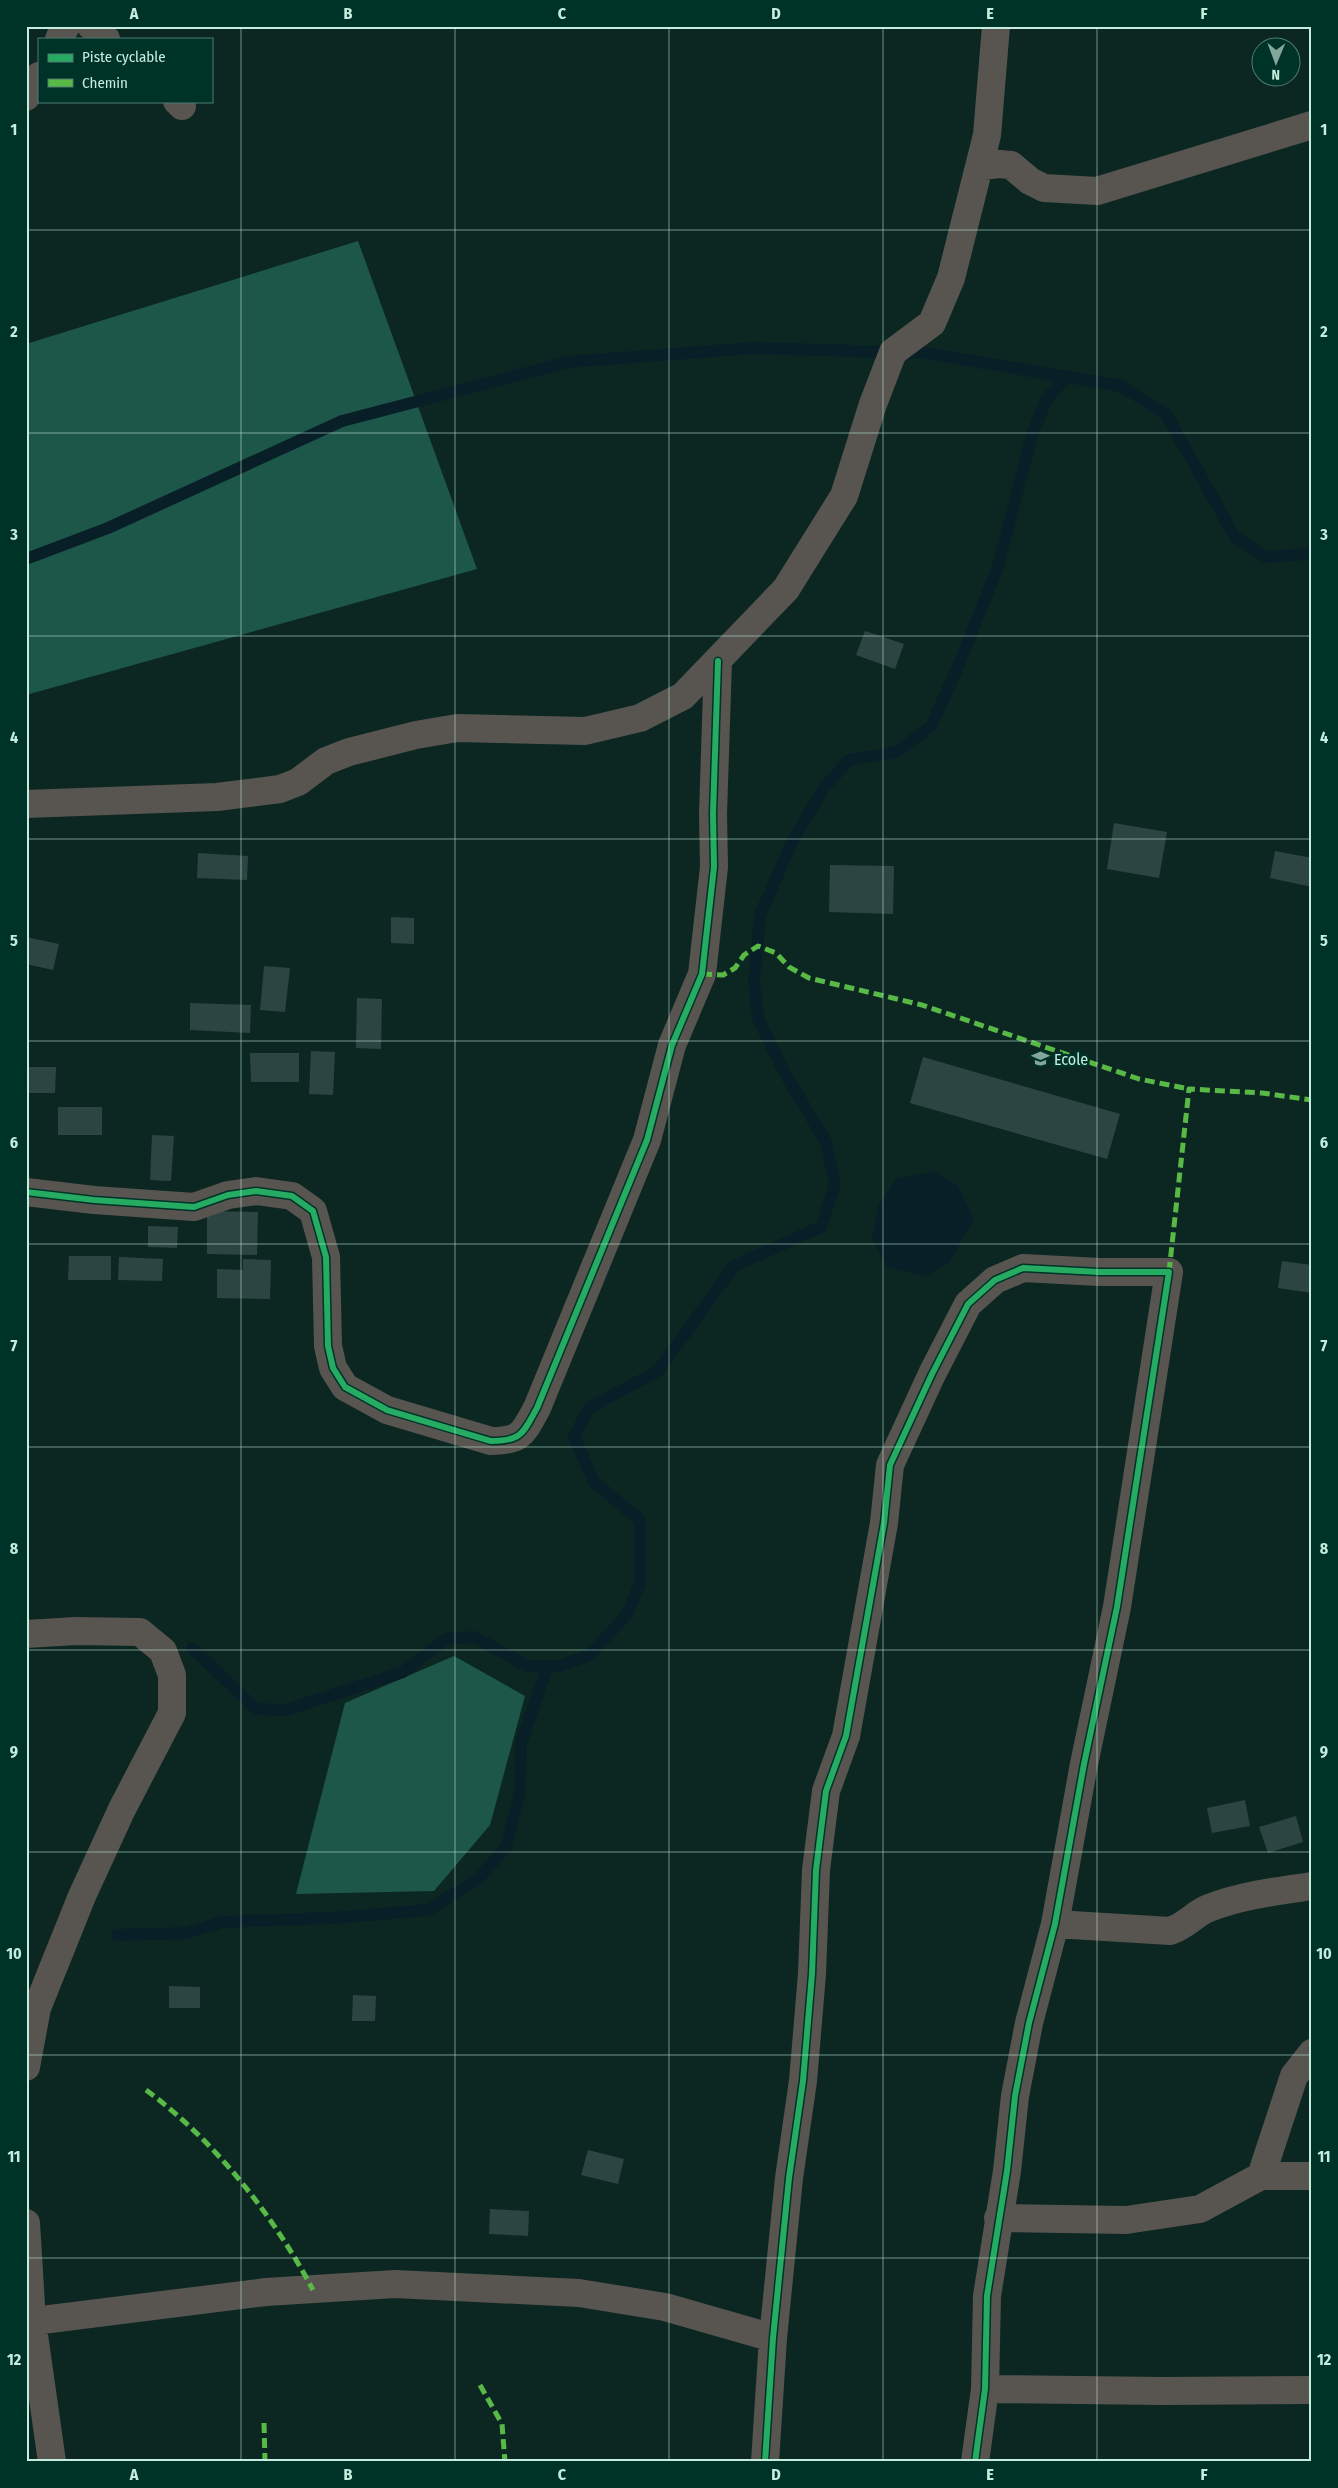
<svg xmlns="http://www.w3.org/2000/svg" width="1338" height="2488" viewBox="0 0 1338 2488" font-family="'Fira Sans Condensed',sans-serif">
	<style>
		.green { fill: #1d5749 }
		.water { fill: #081f28 }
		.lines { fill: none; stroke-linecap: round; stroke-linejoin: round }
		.stream { stroke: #081f28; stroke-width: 12 }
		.building { fill: #2d4542 }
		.minor { stroke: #585550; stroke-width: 28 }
		.quiet { stroke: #58b947; stroke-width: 5; stroke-dasharray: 10 5; stroke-linecap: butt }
		.cycleway-casing { stroke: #003328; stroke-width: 9 }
		.cycleway { stroke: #26ab63; stroke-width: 6 }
		.grid { fill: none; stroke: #c4ecdf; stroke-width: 1; stroke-opacity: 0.55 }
		.labels { text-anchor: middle; stroke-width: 5; stroke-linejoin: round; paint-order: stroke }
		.poi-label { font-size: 16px; fill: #c4ecdf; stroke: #003328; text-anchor: start }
		.neatline { fill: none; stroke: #c4ecdf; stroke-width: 2 }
		.grid-label { font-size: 16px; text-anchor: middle; font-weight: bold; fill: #c4ecdf }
	</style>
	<rect width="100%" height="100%" fill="#0c2722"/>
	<path class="green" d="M358,241L477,569L26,695V344Z
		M454,1656L525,1696L490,1825L434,1891L296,1894L345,1703Z"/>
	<path class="water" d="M935,1171L958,1186L974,1219L949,1263L925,1276L887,1267L872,1239L878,1206L897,1178Z"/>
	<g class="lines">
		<path class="stream" d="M26,559L108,528L342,421L568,362L753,348L925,353L1121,386L1166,414L1235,537L1266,557L1307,554L1312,552
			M192,1648L256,1709L286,1710L403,1672L446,1639L474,1637L527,1666H560L590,1655L627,1614L640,1584V1520L594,1482L574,1437L589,1408L658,1371L734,1266L821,1227L835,1184L826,1142L784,1072L758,1018L754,981L760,915L791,844L823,789L849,760L897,752L931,726L957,669L998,567L1031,438L1046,400L1067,376
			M117,1935L186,1933L222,1922L333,1918L428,1910L478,1879L506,1847L520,1792L521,1743L548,1666"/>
	</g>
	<path class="building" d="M865,631L904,644L895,669L856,655Z
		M1114,823L1167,832L1159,878L1107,869Z
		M1275,851L1312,858V887L1270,878Z
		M198,853L248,856L247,880L197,878Z
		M830,865L894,866L893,914L829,912Z
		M391,917L414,918V944L391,943Z
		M26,937L59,944L53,970L26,964Z
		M264,966L290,968L285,1012L260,1010Z
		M357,998L382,999L381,1049L356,1048Z
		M190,1003L251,1005L250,1033L190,1030Z
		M311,1051L335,1052L333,1095L309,1094Z
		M250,1053H299V1082H251Z
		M923,1057L1120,1114L1107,1159L910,1103Z
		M26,1067H56L55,1093H26Z
		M58,1107H102V1135H58Z
		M152,1135L174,1136L171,1181L150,1180Z
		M207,1211L258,1212L257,1255L207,1254Z
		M148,1226L178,1227L177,1248L148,1247Z
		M69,1256H111V1280H68Z
		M119,1257L163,1259L162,1281L118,1280Z
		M243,1259L271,1260L270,1299L217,1298V1269L243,1270Z
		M1282,1261L1312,1265V1293L1278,1288Z
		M1245,1800L1250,1826L1212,1833L1207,1808Z
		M1296,1816L1303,1842L1268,1853L1259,1827Z
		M169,1986L200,1987V2008H169Z
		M353,1995L376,1996L375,2021H352Z
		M588,2150L624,2159L618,2184L581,2175Z
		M490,2209L529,2211L528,2236L489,2234Z"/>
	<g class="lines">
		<path class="minor" d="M91,26L106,39
			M59,39L66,26
			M26,97L39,76
			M177,101L182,106
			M979,167L999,164L1011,165L1030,181L1044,188L1097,191L1312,125
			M26,804L217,797L280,789L298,782L326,761L349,752L416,735L457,728L585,731L640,718L683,696L786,589L844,496L873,404L893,352L932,323L951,278L987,135L996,26
			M26,1192L94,1200L194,1207L228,1195L256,1191L292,1196L313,1211L326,1257L328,1346L333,1368L345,1387L387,1410L491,1441C522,1441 523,1433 537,1408L647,1140L672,1045L702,974L714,867L713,814L718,661
			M26,1634L76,1631L140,1632L163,1651L172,1675V1713L122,1809L82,1896L37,2008L26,2067
			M1055,1924L1170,1931C1188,1925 1195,1913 1209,1908C1242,1895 1278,1891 1312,1886
			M1261,2176H1312
			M998,2218L1126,2220L1200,2209L1261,2176L1294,2076L1312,2053
			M26,2223L32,2321L52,2462
			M26,2322L266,2292L395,2284L579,2293L665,2307L773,2338
			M985,2389L1162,2391L1312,2390
			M765,2462L773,2338L789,2178L803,2081L812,1974L816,1870L826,1791L846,1736L884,1523L890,1465L932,1374L968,1304L995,1280L1023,1268L1099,1272H1169L1117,1607L1084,1764L1055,1924L1029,2023L1015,2096L1007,2171L987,2296L985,2389L975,2462"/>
		<path class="quiet" d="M702,974L723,975L735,968L744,955L758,946L776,953L789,967L809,978L922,1005L1139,1079L1189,1089
			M1169,1272L1189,1089L1262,1093L1312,1100
			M146,2090C214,2140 274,2216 313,2290
			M480,2385L502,2424L505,2462
			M264,2423L265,2462"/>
		<defs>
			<path id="cycleway" d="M26,1192L94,1200L194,1207L228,1195L256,1191L292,1196L313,1211L326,1257L328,1346L333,1368L345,1387L387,1410L491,1441C522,1441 523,1433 537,1408L647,1140L672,1045L702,974L714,867L713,814L718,661
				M765,2462L773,2338L789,2178L803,2081L812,1974L816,1870L826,1791L846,1736L884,1523L890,1465L932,1374L968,1304L995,1280L1023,1268L1099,1272H1169L1117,1607L1084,1764L1055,1924L1029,2023L1015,2096L1007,2171L987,2296L985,2389L975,2462"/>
		</defs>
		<use href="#cycleway" class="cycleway-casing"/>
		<use href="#cycleway" class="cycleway"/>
	</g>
	<path class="grid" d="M241,26V2462M455,26V2462M669,26V2462M883,26V2462M1097,26V2462M26,230H1312M26,433H1312M26,636H1312M26,839H1312M26,1041H1312M26,1244H1312M26,1447H1312M26,1650H1312M26,1852H1312M26,2055H1312M26,2258H1312"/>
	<defs>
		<symbol id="school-bare" viewBox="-9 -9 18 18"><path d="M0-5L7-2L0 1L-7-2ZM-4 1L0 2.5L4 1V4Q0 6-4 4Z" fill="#84a79d" stroke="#003328" stroke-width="2.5" paint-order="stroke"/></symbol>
	</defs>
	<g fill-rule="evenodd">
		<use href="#school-bare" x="1028" y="1046" width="25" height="25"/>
	</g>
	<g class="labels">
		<g class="poi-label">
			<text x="1054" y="1065">Ecole</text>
		</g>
	</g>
	<rect width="1338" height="2488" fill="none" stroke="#003328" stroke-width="55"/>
	<rect x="38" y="38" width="175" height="65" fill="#003328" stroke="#4e7d71"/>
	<rect x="48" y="54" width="25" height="8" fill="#26ab63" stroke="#4e7d71"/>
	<text x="82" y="62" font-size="15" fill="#c4ecdf">Piste cyclable</text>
	<rect x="48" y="79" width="25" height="8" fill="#58b947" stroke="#4e7d71"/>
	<text x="82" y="88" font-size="15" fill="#c4ecdf">Chemin</text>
	<g transform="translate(1276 62) rotate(181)"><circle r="24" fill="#003328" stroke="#4e7d71"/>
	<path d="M0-4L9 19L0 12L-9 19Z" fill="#84a79d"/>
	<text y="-8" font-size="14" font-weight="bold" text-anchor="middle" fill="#c4ecdf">N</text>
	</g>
	<rect x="28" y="28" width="1282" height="2432" class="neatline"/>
	<g class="grid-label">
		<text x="134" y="19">A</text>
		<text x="348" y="19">B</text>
		<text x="562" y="19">C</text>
		<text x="776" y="19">D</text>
		<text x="990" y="19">E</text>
		<text x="1204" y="19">F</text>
		<text x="14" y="135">1</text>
		<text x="1324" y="135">1</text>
		<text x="14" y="337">2</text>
		<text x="1324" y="337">2</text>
		<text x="14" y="540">3</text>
		<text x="1324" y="540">3</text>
		<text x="14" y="743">4</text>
		<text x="1324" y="743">4</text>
		<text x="14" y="946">5</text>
		<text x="1324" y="946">5</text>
		<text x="14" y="1148">6</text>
		<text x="1324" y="1148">6</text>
		<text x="14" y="1351">7</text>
		<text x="1324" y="1351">7</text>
		<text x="14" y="1554">8</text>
		<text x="1324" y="1554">8</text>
		<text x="14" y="1757">9</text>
		<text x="1324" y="1757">9</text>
		<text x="14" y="1959">10</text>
		<text x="1324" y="1959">10</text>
		<text x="14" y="2162">11</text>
		<text x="1324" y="2162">11</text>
		<text x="14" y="2365">12</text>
		<text x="1324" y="2365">12</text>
		<text x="134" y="2480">A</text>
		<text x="348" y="2480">B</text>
		<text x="562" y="2480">C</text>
		<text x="776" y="2480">D</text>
		<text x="990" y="2480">E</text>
		<text x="1204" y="2480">F</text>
	</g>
</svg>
